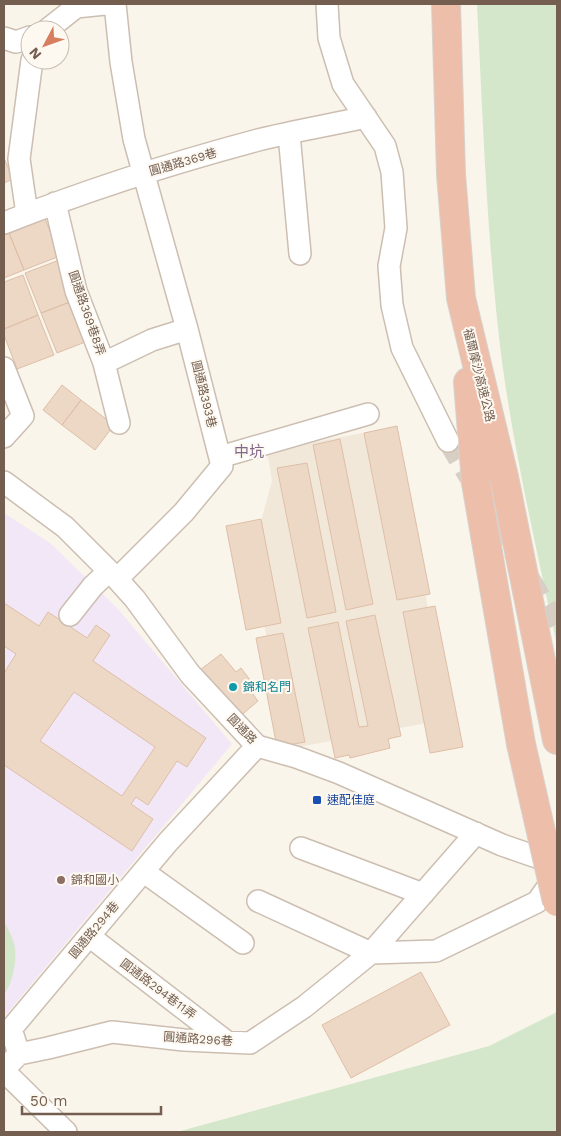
<svg xmlns="http://www.w3.org/2000/svg" width="561" height="1136" viewBox="0 0 561 1136" font-family="'Work Sans','Noto Sans TC',sans-serif">
	<style>
		.residential { fill: #f1e8da }
		.education { fill: #f2e7f7 }
		.green { fill: #d4e7ca }
		.building { fill: #edd7c5; stroke: #debfa7; fill-rule: evenodd }
		.lines { fill: none; stroke-linecap: round; stroke-linejoin: round }
		.minor-tunnel { stroke: #d8cfc4; stroke-width: 21; stroke-dasharray: 21 11; stroke-linecap: butt }
		.minor-casing { stroke: #ccbeb1; stroke-width: 24 }
		.highway-casing { stroke: #d8d2ce; stroke-width: 30 }
		.minor { stroke: #fff; stroke-width: 21 }
		.highway { stroke: #edbea9; stroke-width: 28 }
		.highway-bridge-casing { stroke: #d8d2ce; stroke-width: 30; stroke-linecap: butt }
		.highway-bridge { stroke: #edbea9; stroke-width: 28 }
		.culture-dot { fill: #0f9aa8; stroke: #fdf9f1; stroke-width: 2 }
		.transit-dot { fill: #1a4fb4; stroke: #fdf9f1; stroke-width: 2 }
		.education-dot { fill: #8d6e63; stroke: #fdf9f1; stroke-width: 2 }
		.labels { text-anchor: middle; stroke-width: 4; stroke-linejoin: round; paint-order: stroke }
		.street-label { font-size: 12px; fill: #735e50; stroke: #fdf9f1 }
		.culture-label { font-size: 12px; fill: #0d838f; stroke: #fdf9f1; text-anchor: start }
		.transit-label { font-size: 12px; fill: #164399; stroke: #fdf9f1; text-anchor: start }
		.education-label { font-size: 12px; fill: #785e54; stroke: #fdf9f1; text-anchor: start }
		.quarter-label { font-size: 15px; fill: #83688e; stroke: #fdf9f1 }
	</style>
	<rect width="100%" height="100%" fill="#faf5eb"/>
	<path class="residential" d="M394,427L449,719L288,749L251,557L272,481L267,451Z"/>
	<path class="education" d="M4,513L50,543L117,608L232,744L4,1017Z"/>
	<path class="green" d="M477,4H557V645C537,551 515,457 502,362C487,243 483,123 477,4Z
		M4,922C7,927 11,934 13,940C19,956 13,982 4,995Z
		M557,1012V1132H177L489,1046Z"/>
	<path class="building" d="M4,158L13,179L4,183Z
		M43,214L60,256L24,270L7,228Z
		M7,228L24,270L4,278V229Z
		M62,259L78,299L41,313L25,273Z
		M23,275L38,315L4,329V282Z
		M78,299L93,339L57,353L41,313Z
		M38,315L54,355L17,369L4,335V329Z
		M62,385L81,400L62,425L43,410Z
		M81,400L114,425L95,450L62,425Z
		M397,426L430,594L397,600L364,433Z
		M340,439L373,604L346,610L313,445Z
		M307,463L336,612L307,618L277,468Z
		M261,519L281,623L246,630L226,526Z
		M4,603L39,626L48,612L87,638L96,625L110,635L93,661L206,738L187,767L177,761L148,805L136,797L131,804L153,819L132,851L4,765V673L16,654L4,646ZM74,692L155,747L122,796L40,741Z
		M435,606L463,747L430,753L403,612Z
		M375,615L401,736L388,739L390,748L350,758L349,755L335,758L308,628L338,622L359,727L368,726L346,621Z
		M283,633L305,742L277,747L256,638Z
		M221,654L236,672L241,668L254,685L249,689L258,701L238,718L200,670Z
		M421,972L450,1025L351,1078L322,1025Z"/>
	<g class="lines">
		<path class="minor-tunnel" d="M448,441L557,625"/>
		<defs>
			<path id="minor" d="M115,4L121,62L134,139L187,329L222,466L184,512L117,579
				M327,4L329,38L343,84L385,146L392,172L396,228L389,266L392,305L402,348L448,441
				M47,30L76,7L105,4
				M4,38L16,42L30,37
				M289,134L300,254
				M55,203L76,291L104,363L119,423
				M27,214L19,159L32,60
				M4,223C87,190 172,163 258,140C294,131 330,125 366,117
				M104,363L152,340L187,329
				M4,368L23,416L4,437
				M220,457L368,414
				M4,482L65,527L117,579L135,599L190,674L257,746L296,757L339,773L502,845L557,864
				M70,615L93,586L109,571
				M301,848L423,894
				M144,872L243,943
				M258,901L371,953L476,833
				M89,936L227,1042
				M19,1054L11,1029L168,842L257,746
				M4,1069L19,1054L48,1048L112,1032L184,1040L250,1043L304,1007L371,953L436,951L537,902L557,874
				M4,1071L66,1132"/>
			<path id="highway" d="M446,4L451,174L461,298L504,477L557,740
				M468,382L476,483L521,744"/>
		</defs>
		<use href="#minor" class="minor-casing"/>
		<use href="#highway" class="highway-casing"/>
		<use href="#minor" class="minor"/>
		<use href="#highway" class="highway"/>
		<defs>
			<path id="highway-bridge" d="M521,744L557,902"/>
		</defs>
		<use href="#highway-bridge" class="highway-bridge-casing"/>
		<use href="#highway-bridge" class="highway-bridge"/>
	</g>
	<circle class="culture-dot" cx="233" cy="687" r="5"/>
	<rect class="transit-dot" x="312" y="795" width="10" height="10" rx="2.5"/>
	<circle class="education-dot" cx="61" cy="880" r="5"/>
	<g class="labels">
		<g class="street-label">
			<text transform="translate(183 162) rotate(-16)" y="4">圓通路369巷</text>
			<text transform="translate(87 313) rotate(71)" y="4">圓通路369巷8弄</text>
			<text transform="translate(479 375) rotate(76)" y="4">福爾摩沙高速公路</text>
			<text transform="translate(204 394) rotate(76)" y="4">圓通路393巷</text>
			<text transform="translate(242 729) rotate(46)" y="4">圓通路</text>
			<text transform="translate(94 930) rotate(-50)" y="4">圓通路294巷</text>
			<text transform="translate(158 989) rotate(37)" y="4">圓通路294巷11弄</text>
			<text transform="translate(198 1039) rotate(4)" y="4">圓通路296巷</text>
		</g>
		<g class="culture-label">
			<text x="243" y="691">錦和名門</text>
		</g>
		<g class="transit-label">
			<text x="327" y="804">速配佳庭</text>
		</g>
		<g class="education-label">
			<text x="71" y="884">錦和國小</text>
		</g>
		<g class="quarter-label">
			<text x="249" y="457">中坑</text>
		</g>
	</g>
	<rect width="561" height="1136" fill="none" stroke="#735e50" stroke-width="10"/>
	<g transform="translate(45 45) rotate(229)"><circle r="24" fill="#fdf9f1" stroke="#c6bbb1"/>
	<path d="M0-4L9 19L0 12L-9 19Z" fill="#d67e5e"/>
	<text y="-8" font-size="14" font-weight="bold" text-anchor="middle" fill="#735e50">N</text>
	</g>
	<path d="M22 1106v8h139v-8" fill="none" stroke="#735e50" stroke-width="2.5"/>
	<text x="30" y="1106" font-size="15" fill="#735e50" stroke="#fdf9f1" stroke-width="4" paint-order="stroke">50 m</text>
</svg>
